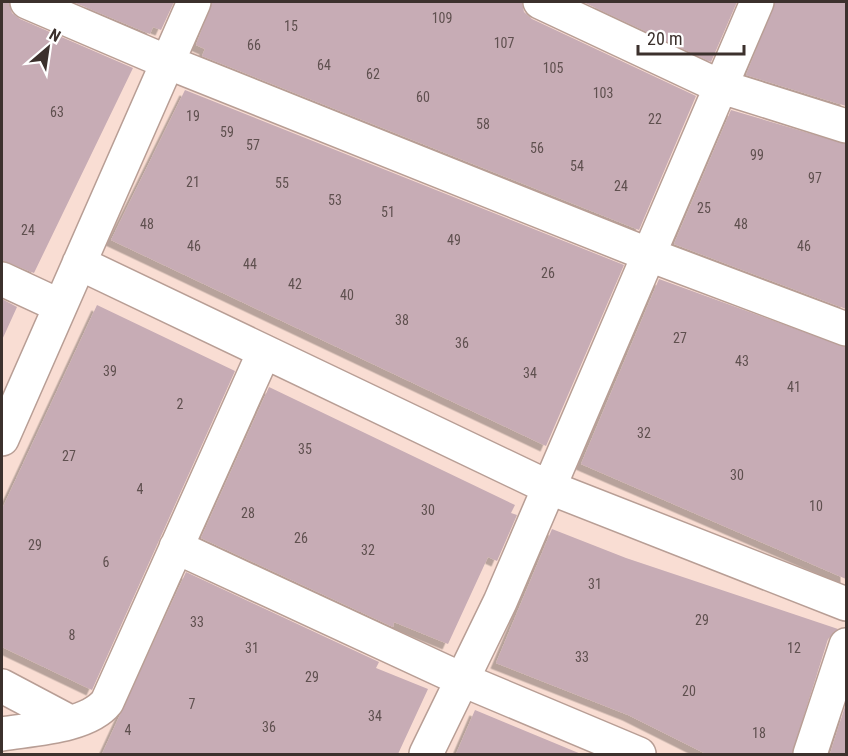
<svg xmlns="http://www.w3.org/2000/svg" width="848" height="756" viewBox="0 0 848 756" font-family="'Roboto Condensed',sans-serif">
	<style>
		.building { fill: #c7acb5; filter: url(#shadow) }
		.lines { fill: none; stroke-linecap: round; stroke-linejoin: round }
		.minor-casing { stroke: #b89e95; stroke-width: 36 }
		.minor { stroke: #fff; stroke-width: 33 }
		.labels { text-anchor: middle; stroke-width: 4.5; stroke-linejoin: round; paint-order: stroke }
		.number-label { font-size: 14px; fill: #5f504f }
	</style>
	<defs>
		<filter id="shadow"><feDropShadow dx="-5.5" dy="5.5" stdDeviation="0" flood-color="#0004"/></filter>
	</defs>
	<rect width="100%" height="100%" fill="#f9ddd3"/>
	<path class="building" d="M2,2H9L12,13L20,19L133,68L34,273L2,260Z
		M73,2H174L161,30L153,27L150,34Z
		M212,2H522L524,12L532,19L696,96L639,230L202,56L205,49L196,45Z
		M583,2H737L711,62Z
		M775,2H846V106L746,75Z
		M185,90L624,265L546,446L111,240Z
		M731,110L846,144V309L674,244Z
		M659,279L846,347V579L581,464Z
		M2,299L17,307L2,340Z
		M97,305L235,371L92,690L2,647V509Z
		M269,387L515,505L511,513L517,515L497,561L488,557L448,644L394,622L393,627L201,538Z
		M552,529L626,558L838,629L828,639L792,754H706L628,715L496,663Z
		M186,572L379,662L376,668L428,689L398,754H102Z
		M846,703V754H830Z
		M475,710L581,754H456Z"/>
	<g class="lines">
		<defs>
			<path id="minor" d="M27,2L167,62L647,254L846,329
				M540,2L719,86L846,126
				M79,263L548,487L846,604
				M2,279L58,305
				M2,439L194,2
				M176,547L463,680L639,754
				M2,686L70,722
				M2,734C32,729 87,727 107,702L264,352
				M426,754L500,602L757,2
				M810,754L846,645"/>
		</defs>
		<use href="#minor" class="minor-casing"/>
		<use href="#minor" class="minor"/>
	</g>
	<g class="labels">
		<g class="number-label">
			<text x="442" y="23">109</text>
			<text x="291" y="31">15</text>
			<text x="504" y="48">107</text>
			<text x="254" y="50">66</text>
			<text x="324" y="70">64</text>
			<text x="553" y="73">105</text>
			<text x="373" y="79">62</text>
			<text x="603" y="98">103</text>
			<text x="423" y="102">60</text>
			<text x="57" y="117">63</text>
			<text x="193" y="121">19</text>
			<text x="655" y="124">22</text>
			<text x="483" y="129">58</text>
			<text x="227" y="137">59</text>
			<text x="253" y="150">57</text>
			<text x="537" y="153">56</text>
			<text x="757" y="160">99</text>
			<text x="577" y="171">54</text>
			<text x="815" y="183">97</text>
			<text x="193" y="187">21</text>
			<text x="282" y="188">55</text>
			<text x="621" y="191">24</text>
			<text x="335" y="205">53</text>
			<text x="704" y="213">25</text>
			<text x="388" y="217">51</text>
			<text x="147" y="229">48</text>
			<text x="741" y="229">48</text>
			<text x="28" y="235">24</text>
			<text x="454" y="245">49</text>
			<text x="194" y="251">46</text>
			<text x="804" y="251">46</text>
			<text x="250" y="269">44</text>
			<text x="548" y="278">26</text>
			<text x="295" y="289">42</text>
			<text x="347" y="300">40</text>
			<text x="402" y="325">38</text>
			<text x="680" y="343">27</text>
			<text x="462" y="348">36</text>
			<text x="742" y="366">43</text>
			<text x="110" y="376">39</text>
			<text x="530" y="378">34</text>
			<text x="794" y="392">41</text>
			<text x="180" y="409">2</text>
			<text x="644" y="438">32</text>
			<text x="305" y="454">35</text>
			<text x="69" y="461">27</text>
			<text x="737" y="480">30</text>
			<text x="140" y="494">4</text>
			<text x="816" y="511">10</text>
			<text x="428" y="515">30</text>
			<text x="248" y="518">28</text>
			<text x="301" y="543">26</text>
			<text x="35" y="550">29</text>
			<text x="368" y="555">32</text>
			<text x="106" y="567">6</text>
			<text x="595" y="589">31</text>
			<text x="702" y="625">29</text>
			<text x="197" y="627">33</text>
			<text x="72" y="640">8</text>
			<text x="252" y="653">31</text>
			<text x="794" y="653">12</text>
			<text x="582" y="662">33</text>
			<text x="312" y="682">29</text>
			<text x="689" y="696">20</text>
			<text x="192" y="709">7</text>
			<text x="375" y="721">34</text>
			<text x="269" y="732">36</text>
			<text x="128" y="735">4</text>
			<text x="759" y="738">18</text>
		</g>
	</g>
	<rect width="848" height="756" fill="none" stroke="#3c312d" stroke-width="6"/>
	<g transform="translate(48 48) rotate(29)" stroke="#ffffff" stroke-width="4.5" paint-order="stroke">
	<path d="M0-4.5L10 22L0 15L-10 22Z" fill="#3c312d"/>
	<text y="-9" font-size="16" font-weight="bold" text-anchor="middle" fill="#3c312d">N</text>
	</g>
	<path d="M638 45v9h106v-9" fill="none" stroke="#3c312d" stroke-width="3"/>
	<text x="647" y="45" font-size="18" fill="#3c312d" stroke="#ffffff" stroke-width="4.5" paint-order="stroke">20 m</text>
</svg>
